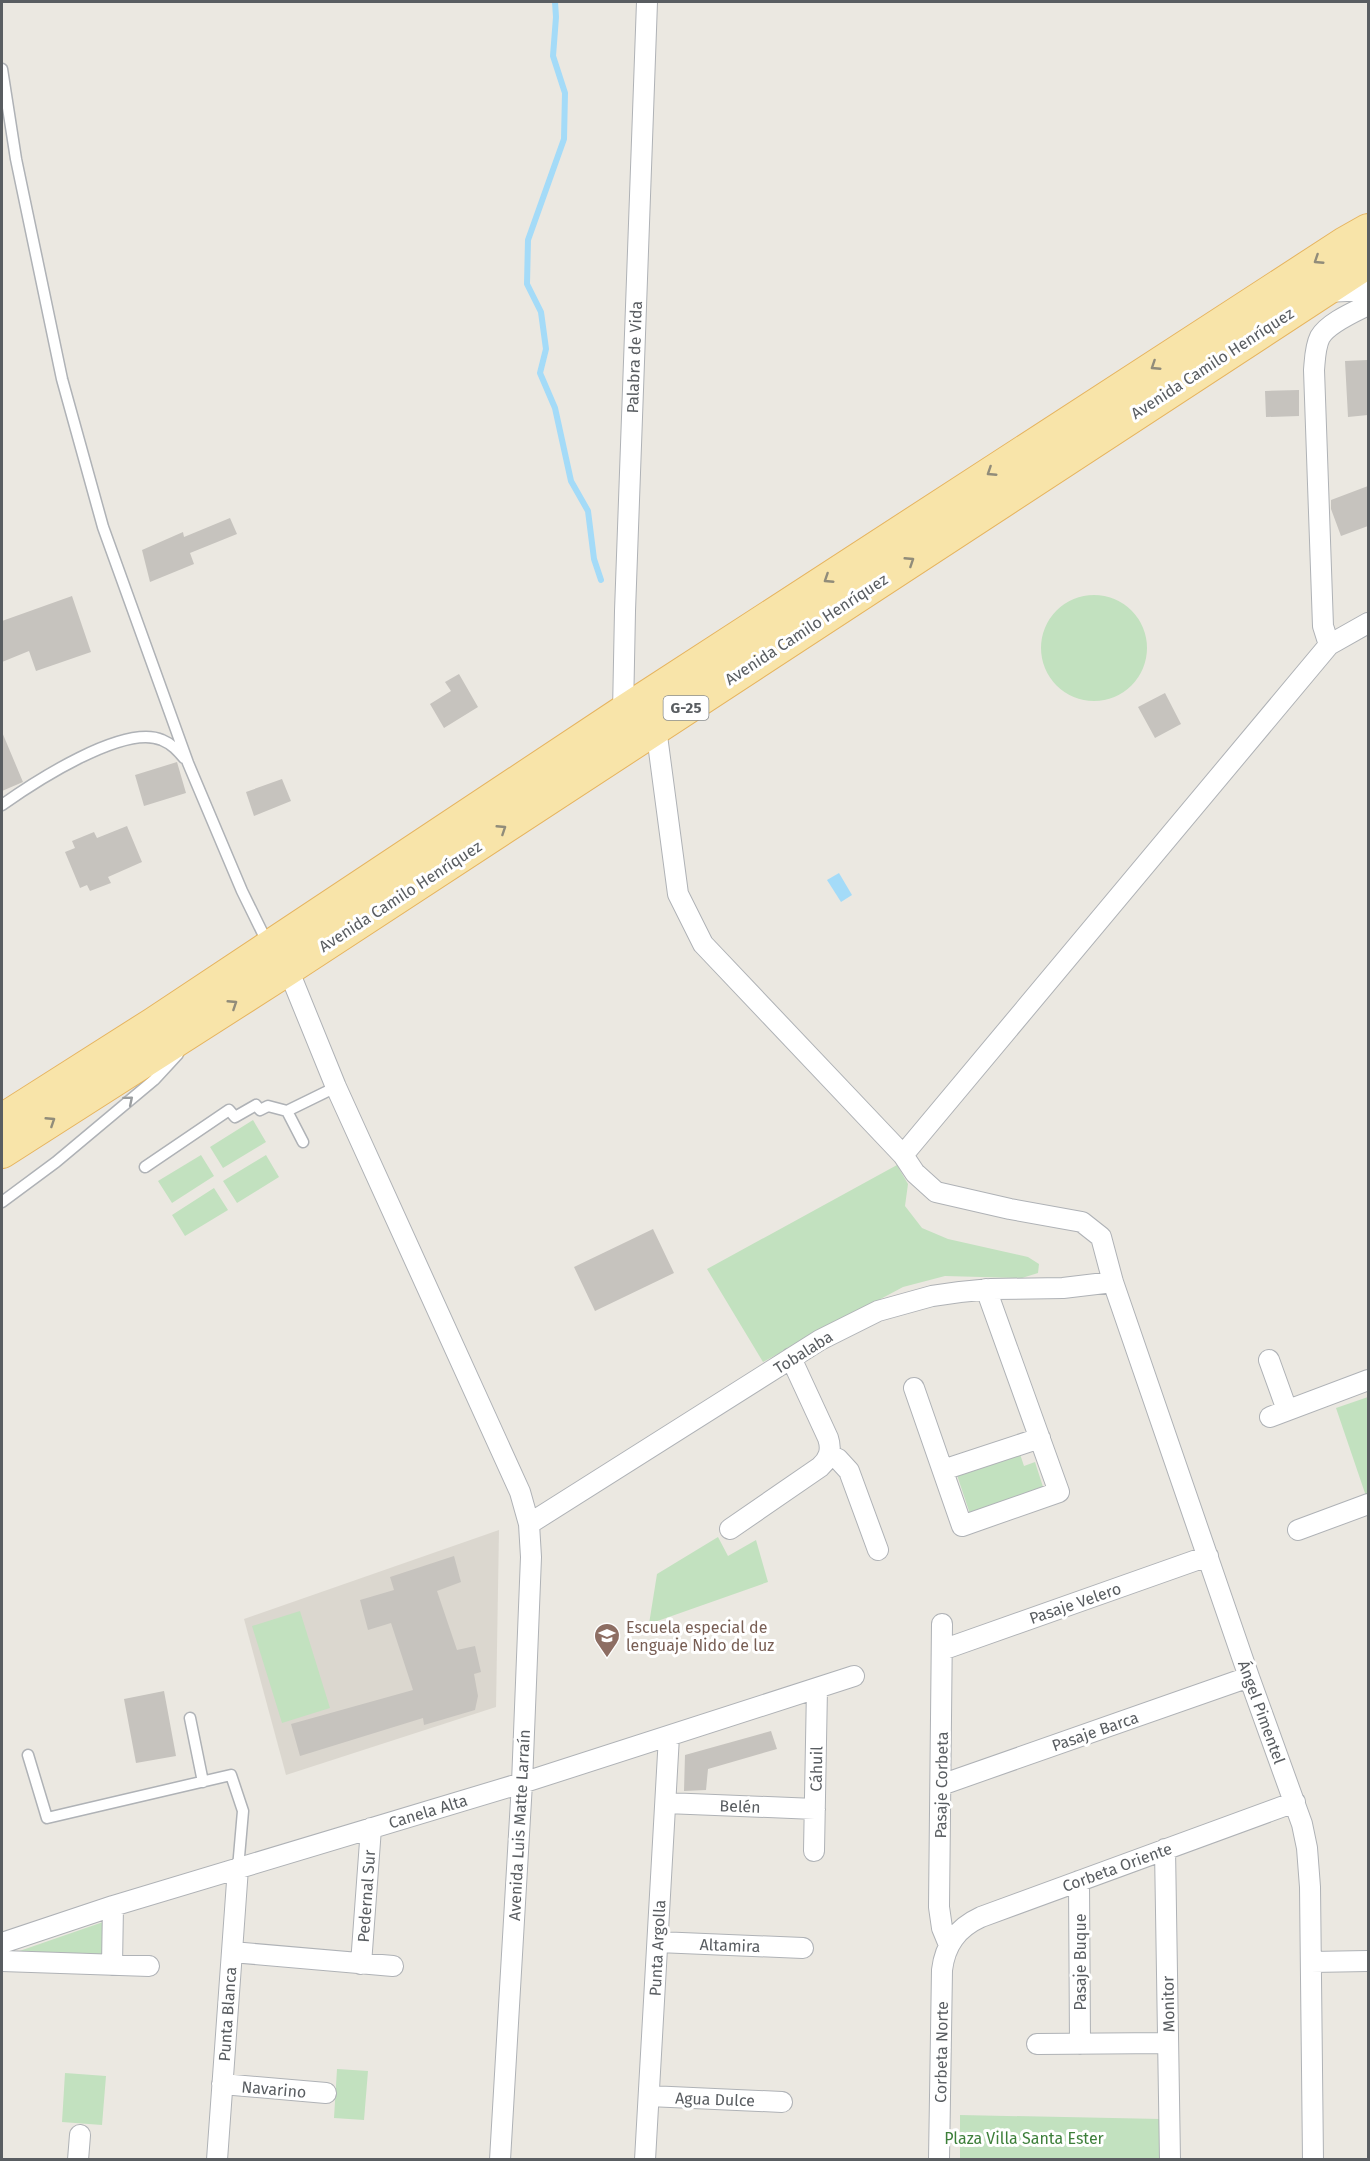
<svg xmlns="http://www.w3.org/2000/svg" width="1370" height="2161" viewBox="0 0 1370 2161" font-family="'Fira Sans',sans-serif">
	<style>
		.education { fill: #dbd7cf }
		.green { fill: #c2e1bf }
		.water { fill: #a4dbf8 }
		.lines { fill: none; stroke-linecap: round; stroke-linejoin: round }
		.stream { stroke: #a4dbf8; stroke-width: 6 }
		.building { fill: #c6c3be }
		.service-casing { stroke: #afb2b6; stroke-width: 13 }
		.minor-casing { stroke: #afb2b6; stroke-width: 22 }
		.primary-casing { stroke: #e6b45f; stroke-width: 34 }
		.service { stroke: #fff; stroke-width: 10 }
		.minor { stroke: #fff; stroke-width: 20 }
		.primary { stroke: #f8e4a9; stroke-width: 32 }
		.oneway { stroke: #918c7a }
		.oneway2 { stroke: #9b9ea0 }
		.labels { text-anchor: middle; stroke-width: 6; stroke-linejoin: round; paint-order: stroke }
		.shield { fill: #fff; stroke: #8b8e90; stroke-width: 1.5 }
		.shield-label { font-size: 15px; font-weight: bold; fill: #595d61 }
		.street-label { font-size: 16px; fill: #595d61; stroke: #fff }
		.education-label { font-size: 16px; fill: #785e54; stroke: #fff; text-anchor: start }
		.park-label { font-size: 16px; fill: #3d7f3a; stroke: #fff }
	</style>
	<rect width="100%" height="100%" fill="#ebe8e1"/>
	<path class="education" d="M499,1530L496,1707L286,1775L244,1619Z"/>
	<path class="green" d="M1041 648a53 53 0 1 1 106 0a53 53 0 1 1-106 0Z
		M253,1120L266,1142L223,1168L210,1147Z
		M201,1155L214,1176L172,1203L158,1181Z
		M266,1155L279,1177L237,1203L223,1181Z
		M897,1165L908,1184L905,1206L922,1228L948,1239L1028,1257L1039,1264L1038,1273L1022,1278L945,1276L903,1287L763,1362L707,1269Z
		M214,1188L228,1210L185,1236L172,1215Z
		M1368,1397V1498L1367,1499L1336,1408Z
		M1019,1451L1024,1466L1035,1462L1044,1490L970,1514L956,1472Z
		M718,1537L728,1556L756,1540L768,1582L649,1624L657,1574Z
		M300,1611L330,1708L282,1723L252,1626Z
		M106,1921V1959L5,1956Z
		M337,2069L368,2071L364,2120L334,2118Z
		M65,2073L106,2076L102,2125L62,2122Z
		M960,2115L1161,2119L1162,2159L960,2160Z"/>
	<path class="water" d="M839,873L852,895L841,902L827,880Z"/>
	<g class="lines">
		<path class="stream" d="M555,2L556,17L553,56L565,93L564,139L528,240L527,284L541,312L546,349L540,373L555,408L571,481L588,511L594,559L601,580"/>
	</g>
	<path class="building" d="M1368,360V415L1348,417L1345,361Z
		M1299,390V416L1266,417L1265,391Z
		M1368,486V526L1341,536L1331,509V500Z
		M230,518L237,534L190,553L194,564L150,582L142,550L183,532L184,537Z
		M72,596L91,652L36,671L29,651L2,662V621Z
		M459,674L478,707L444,728L430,704L451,691L445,682Z
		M1165,693L1181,724L1155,738L1138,707Z
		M2,732L23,782L2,791Z
		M177,762L186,793L144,806L135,775Z
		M282,779L291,801L254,816L246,792Z
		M127,826L142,862L108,877L111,883L90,891L87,885L80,888L65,852L75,848L72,841L94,832L97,838Z
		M653,1229L674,1273L595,1311L574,1267Z
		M454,1556L461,1582L437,1591L457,1650L475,1646L481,1672L474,1674L478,1696L475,1710L424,1725L423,1718L300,1756L291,1724L413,1690L391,1623L368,1630L360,1600L394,1590L390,1577Z
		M164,1691L176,1756L136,1763L124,1699Z
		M771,1731L777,1749L708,1769L706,1790L684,1791L685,1755Z"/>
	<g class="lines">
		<defs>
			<path id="service" d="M2,69L16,159L62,379L103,527L188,763L242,891L268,944
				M2,805C33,783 124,723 162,740C172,744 178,751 184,758
				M287,1111L303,1142
				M145,1167L229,1110L235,1117L256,1105L260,1110L268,1106L287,1111L336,1087
				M2,1202L56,1162L154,1080L178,1054
				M190,1718L203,1782
				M28,1755L47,1818L231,1775L243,1811L238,1868"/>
			<path id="minor" d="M1325,292L1368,290
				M1329,645L1323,626L1314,370C1315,359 1315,347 1320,337C1328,323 1354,312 1368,305
				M623,712L625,611L647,2
				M656,728L678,894L703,944L903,1155L915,1173L936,1192L1010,1209L1082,1222L1101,1237L1113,1282L1249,1677L1302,1824L1307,1848L1310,1887L1313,2160
				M288,969L336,1087L520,1492L529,1524L531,1557L522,1783L500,2160
				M903,1155L1329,645L1368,623
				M1269,1360L1287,1410
				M914,1388L962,1526L1059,1492L986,1289
				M1270,1417L1368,1380
				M829,1455L838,1459L849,1471L878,1550
				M943,1470L1040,1438
				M529,1524L820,1340L878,1311L932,1296L960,1292L991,1289L1063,1288L1113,1282
				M730,1529L820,1467C829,1459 832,1450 828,1438L791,1358
				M1298,1530L1368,1504
				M942,1624L939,1907L942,1928L949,1945
				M942,1650L1208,1556
				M941,1785L1249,1677
				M666,1803L815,1809
				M1165,1849L1170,2160
				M814,1851L817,1688
				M1079,1881L1080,2044
				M658,1942L803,1948
				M2,1943L113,1906L522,1783L854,1676
				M232,1952L393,1966
				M2,1961L149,1966
				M1311,1962L1368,1961
				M361,1964L371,1828
				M112,1965L113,1906
				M1037,2044L1168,2043
				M222,2084L326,2093
				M649,2096L782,2102
				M78,2160L80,2135
				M217,2160L238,1868
				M645,2160L669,1736
				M939,2160L942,1970C945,1945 957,1928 981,1917L1295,1802"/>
			<path id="primary" d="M2,1120L153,1024L623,712L1345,243L1368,230
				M2,1152L288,969L1368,262"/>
		</defs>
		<use href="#service" class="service-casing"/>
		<use href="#minor" class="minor-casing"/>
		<use href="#primary" class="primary-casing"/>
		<use href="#service" class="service"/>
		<use href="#minor" class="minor"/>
		<use href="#primary" class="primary"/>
	</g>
	<defs><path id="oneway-chevron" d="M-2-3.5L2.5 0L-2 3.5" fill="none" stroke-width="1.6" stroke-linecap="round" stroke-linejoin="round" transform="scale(1.5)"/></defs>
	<g class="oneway">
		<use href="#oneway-chevron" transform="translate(1318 260) rotate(147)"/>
		<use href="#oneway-chevron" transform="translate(1155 366) rotate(147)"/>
		<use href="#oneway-chevron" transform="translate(991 472) rotate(147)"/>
		<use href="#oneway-chevron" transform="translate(910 561) rotate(-33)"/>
		<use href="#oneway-chevron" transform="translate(828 579) rotate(147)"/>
		<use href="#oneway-chevron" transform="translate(502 829) rotate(-33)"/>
		<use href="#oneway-chevron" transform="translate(233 1004) rotate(-33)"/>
		<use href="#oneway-chevron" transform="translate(51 1121) rotate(-33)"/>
	</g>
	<use class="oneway2" href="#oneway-chevron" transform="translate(129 1100) rotate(-40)"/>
	<defs>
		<symbol id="school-pin" viewBox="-11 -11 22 30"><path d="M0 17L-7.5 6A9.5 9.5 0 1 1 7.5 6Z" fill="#8d6e63" stroke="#fff"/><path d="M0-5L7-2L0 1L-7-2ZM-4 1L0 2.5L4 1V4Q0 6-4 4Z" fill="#fff"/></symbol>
	</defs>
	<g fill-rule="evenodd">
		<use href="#school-pin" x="592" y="1621" width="30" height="40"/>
	</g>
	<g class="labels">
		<rect class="shield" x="663.5" y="696" width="45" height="24" rx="4.5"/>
		<g class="shield-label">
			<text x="686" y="713">G-25</text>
		</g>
		<g class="street-label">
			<text transform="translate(634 357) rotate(-88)" y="6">Palabra de Vida</text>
			<text transform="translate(1212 363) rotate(-33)" y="6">Avenida Camilo Henríquez</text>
			<text transform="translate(806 629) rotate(-33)" y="6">Avenida Camilo Henríquez</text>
			<text transform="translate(400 896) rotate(-33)" y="6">Avenida Camilo Henríquez</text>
			<text transform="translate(803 1352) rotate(-32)" y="6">Tobalaba</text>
			<text transform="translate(1075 1603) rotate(-19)" y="6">Pasaje Velero</text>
			<text transform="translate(1262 1712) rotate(70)" y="6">Ángel Pimentel</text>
			<text transform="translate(1095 1731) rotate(-19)" y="6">Pasaje Barca</text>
			<text transform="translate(816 1769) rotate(-89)" y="6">Cáhuil</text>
			<text transform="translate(941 1785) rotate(-89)" y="6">Pasaje Corbeta</text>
			<text transform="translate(740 1806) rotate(2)" y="6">Belén</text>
			<text transform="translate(428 1811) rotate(-17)" y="6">Canela Alta</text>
			<text transform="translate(519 1825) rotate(-87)" y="6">Avenida Luis Matte Larraín</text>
			<text transform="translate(1117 1867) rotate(-20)" y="6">Corbeta Oriente</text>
			<text transform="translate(366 1896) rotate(-86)" y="6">Pedernal Sur</text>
			<text transform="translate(730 1945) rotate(2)" y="6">Altamira</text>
			<text transform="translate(657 1948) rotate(-87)" y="6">Punta Argolla</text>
			<text transform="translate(1080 1962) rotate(-90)" y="6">Pasaje Buque</text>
			<text transform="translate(1168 2004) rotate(-91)" y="6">Monitor</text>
			<text transform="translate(227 2014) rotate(-86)" y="6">Punta Blanca</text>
			<text transform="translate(941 2052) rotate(-89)" y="6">Corbeta Norte</text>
			<text transform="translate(274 2089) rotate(5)" y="6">Navarino</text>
			<text transform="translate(715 2099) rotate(2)" y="6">Agua Dulce</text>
		</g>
		<g class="education-label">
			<text x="626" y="1633">Escuela especial de<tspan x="626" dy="18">lenguaje Nido de luz</tspan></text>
		</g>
		<g class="park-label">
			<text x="1024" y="2144">Plaza Villa Santa Ester</text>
		</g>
	</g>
	<rect width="1370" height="2161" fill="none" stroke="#595d61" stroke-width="6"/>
</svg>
